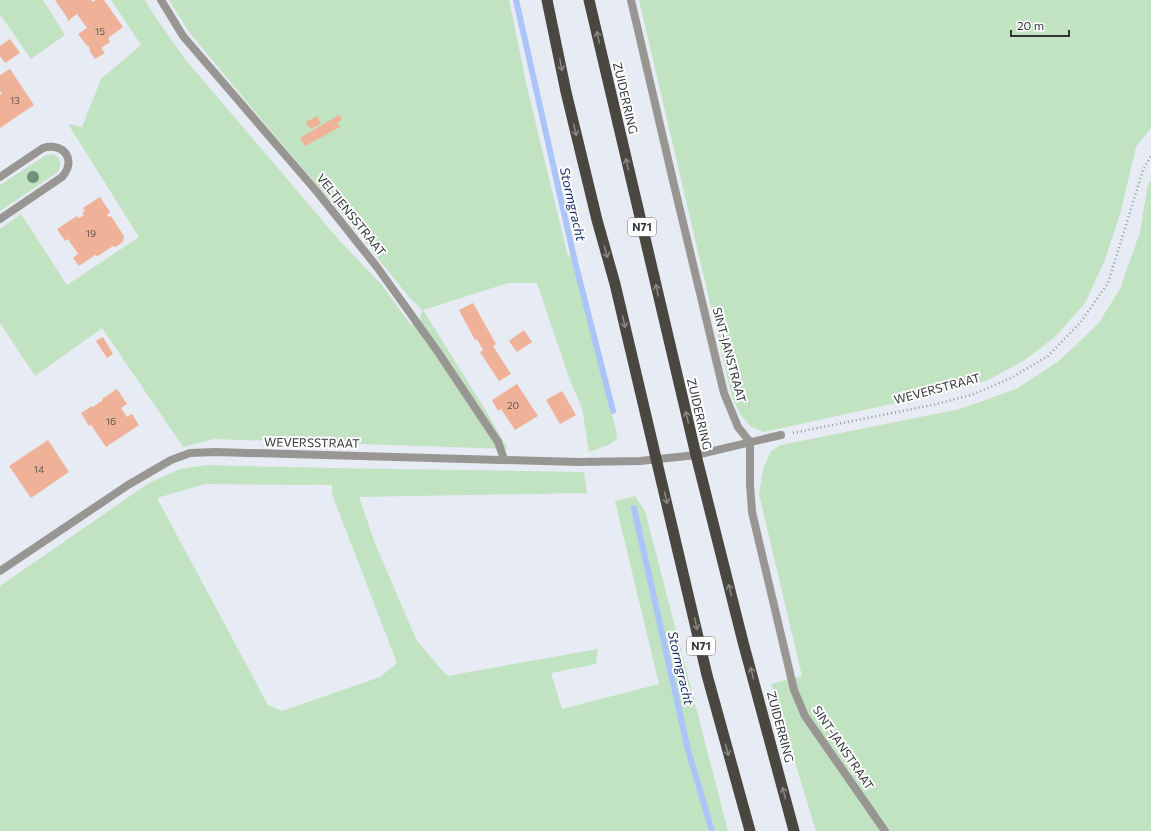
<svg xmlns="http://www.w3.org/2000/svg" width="1151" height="831" viewBox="0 0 1151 831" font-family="Commissioner,sans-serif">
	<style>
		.green { fill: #c1e3c2; fill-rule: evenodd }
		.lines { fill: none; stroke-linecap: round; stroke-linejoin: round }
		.stream { stroke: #abc5fa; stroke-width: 6 }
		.building { fill: #efb198 }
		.path { stroke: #979a9f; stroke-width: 2.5; stroke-dasharray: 1 3; stroke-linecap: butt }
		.minor { stroke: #989693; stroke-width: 8 }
		.trunk { stroke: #4a4640; stroke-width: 11 }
		.tree { fill: #73907c }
		.oneway { stroke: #898783 }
		.labels { text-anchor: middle; stroke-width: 4; stroke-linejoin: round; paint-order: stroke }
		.number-label { font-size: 10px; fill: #625450 }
		.shield { fill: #fff; stroke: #707274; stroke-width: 1 }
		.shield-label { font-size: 11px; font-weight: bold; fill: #333538 }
		.street-label { font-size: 12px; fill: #333538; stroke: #fff }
		.water-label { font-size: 13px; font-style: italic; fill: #162f6c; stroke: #fff }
	</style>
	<rect width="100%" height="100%" fill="#e7ebf3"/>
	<path class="green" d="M0,0H43L65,35L31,59L1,16L0,17Z
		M111,0H145L154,15L185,59L339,240L381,284L411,325L420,320L422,310L409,297L357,232L277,138L189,32L169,0H509L527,87L568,257L571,256L616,430L617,439L608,445L589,452L582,408L569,378L537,283H508L423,310L486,411L508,449L214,439L183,447L102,328L35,376L0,323V229L21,214L67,285L139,237L68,124L82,127L101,79L141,45Z
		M639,0H1151V128L1136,147L1121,211L1104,262L1085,303L1056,336L1025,360L988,380L955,390L764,432L750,426L740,414L732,397Z
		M52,154C62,157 62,164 58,172L0,211V185L46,155Z
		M1151,179V831H816L771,684L802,676L759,494L763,469L771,451L781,445L960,409L1016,389L1059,361L1098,324L1120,289L1140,232L1148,184Z
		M207,465L332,468L584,472L587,493L359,497L376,546L417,641L447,676L598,649L596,664L551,673L562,709L659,684L615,501L635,496L645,511L728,831H0V586L149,483L180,469ZM205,484L332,485V494L397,663L380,677L282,711L268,705L157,498Z"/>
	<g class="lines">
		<path class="stream" d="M516,0L575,262L613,411
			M634,508L688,750L712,831"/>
	</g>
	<path class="building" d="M55,0H91L93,2L96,0H104L123,27L108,38L110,42L101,48L105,53L95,59L89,50L90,49L88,45L87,46L78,34L87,28L77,14L70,19L69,21L67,20L68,19Z
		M10,39L20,53L5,63L0,56V46Z
		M10,69L34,105L0,128V95L2,94L0,91V75Z
		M339,115L342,120L337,123L340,127L305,146L300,138Z
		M317,116L321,124L310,129L306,122Z
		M100,197L110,212L107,215L109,217L111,216L124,236L123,242L115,247L113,246L98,256L95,255L79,266L73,258L78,254L68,239L65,241L57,229L77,216L79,218L84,215L82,213L85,211L83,208Z
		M473,303L496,344L493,346L511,374L499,381L480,352L483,350L477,339L475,340L459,310Z
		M524,330L532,342L517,352L509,341Z
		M103,337L113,354L107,358L96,341Z
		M517,384L538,416L515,430L501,409L498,411L492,400Z
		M117,389L127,404L121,408L127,417L132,414L139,425L106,447L91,425L89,426L81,413L92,406L93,407L103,400L102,399Z
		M562,391L576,415L560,424L546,400Z
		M48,440L69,472L31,498L9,466Z"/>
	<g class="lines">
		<path class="path" d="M793,433L937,404L974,394L1011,378L1048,356L1080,323L1108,283L1143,170L1151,156"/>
		<path class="minor" d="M161,0L183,36L318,193L377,267L438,352L498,442L504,459
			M631,0L674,185L724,393L738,427L750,442V484L752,512L794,690L805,716L885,831
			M0,177L43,148C64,142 77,160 62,177L0,219
			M0,571L128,485L171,460L190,453L215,452L578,462L640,461L696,455L781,435"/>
		<path class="trunk" d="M547,0L566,92L597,220L615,284L707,675L750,831
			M589,0L696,455L743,642L794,831"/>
	</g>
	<circle class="tree" cx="33" cy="177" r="6"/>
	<defs><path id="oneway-shaft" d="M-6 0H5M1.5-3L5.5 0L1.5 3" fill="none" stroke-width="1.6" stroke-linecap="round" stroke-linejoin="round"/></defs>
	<g class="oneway">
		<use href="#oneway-shaft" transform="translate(598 37) rotate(-103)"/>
		<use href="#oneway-shaft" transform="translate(561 65) rotate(78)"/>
		<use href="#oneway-shaft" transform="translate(575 130) rotate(77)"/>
		<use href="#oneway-shaft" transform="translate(627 164) rotate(-103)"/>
		<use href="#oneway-shaft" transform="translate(606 252) rotate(74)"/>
		<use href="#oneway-shaft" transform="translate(657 290) rotate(-103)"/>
		<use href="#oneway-shaft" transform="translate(624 322) rotate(77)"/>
		<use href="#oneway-shaft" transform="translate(687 417) rotate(-103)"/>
		<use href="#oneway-shaft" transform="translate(666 498) rotate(77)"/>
		<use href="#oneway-shaft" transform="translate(730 590) rotate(-104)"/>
		<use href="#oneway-shaft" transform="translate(696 624) rotate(77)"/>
		<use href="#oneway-shaft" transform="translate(752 673) rotate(-105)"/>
		<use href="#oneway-shaft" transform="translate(727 750) rotate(75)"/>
		<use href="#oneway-shaft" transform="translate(784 793) rotate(-105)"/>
	</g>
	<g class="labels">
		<g class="number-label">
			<text x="100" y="35">15</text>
			<text x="15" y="104">13</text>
			<text x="91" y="237">19</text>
			<text x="513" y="409">20</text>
			<text x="111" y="425">16</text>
			<text x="39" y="473">14</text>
		</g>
		<g class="shield">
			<rect x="628" y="218" width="28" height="18" rx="3"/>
			<rect x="687" y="637" width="28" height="18" rx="3"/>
		</g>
		<g class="shield-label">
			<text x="642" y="231">N71</text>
			<text x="701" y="650">N71</text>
		</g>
		<g class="street-label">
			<text transform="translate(625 98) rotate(77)" y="4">ZUIDERRING</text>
			<text transform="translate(351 215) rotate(51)" y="4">VELTJENSSTRAAT</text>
			<text transform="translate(729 355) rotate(75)" y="4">SINT-JANSTRAAT</text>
			<text transform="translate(937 389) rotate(-15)" y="4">WEVERSTRAAT</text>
			<text transform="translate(699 414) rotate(77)" y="4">ZUIDERRING</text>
			<text transform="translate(312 443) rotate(1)" y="4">WEVERSSTRAAT</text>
			<text transform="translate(780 727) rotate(75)" y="4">ZUIDERRING</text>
			<text transform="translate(843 748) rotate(56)" y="4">SINT-JANSTRAAT</text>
		</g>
		<g class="water-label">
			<text transform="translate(573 204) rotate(77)" y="5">Stormgracht</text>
			<text transform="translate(681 668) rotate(77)" y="5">Stormgracht</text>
		</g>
	</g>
	<path d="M1011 30v6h58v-6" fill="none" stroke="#333538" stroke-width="2"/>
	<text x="1017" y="30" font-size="12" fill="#333538" stroke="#ffffff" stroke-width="3" paint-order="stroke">20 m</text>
</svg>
